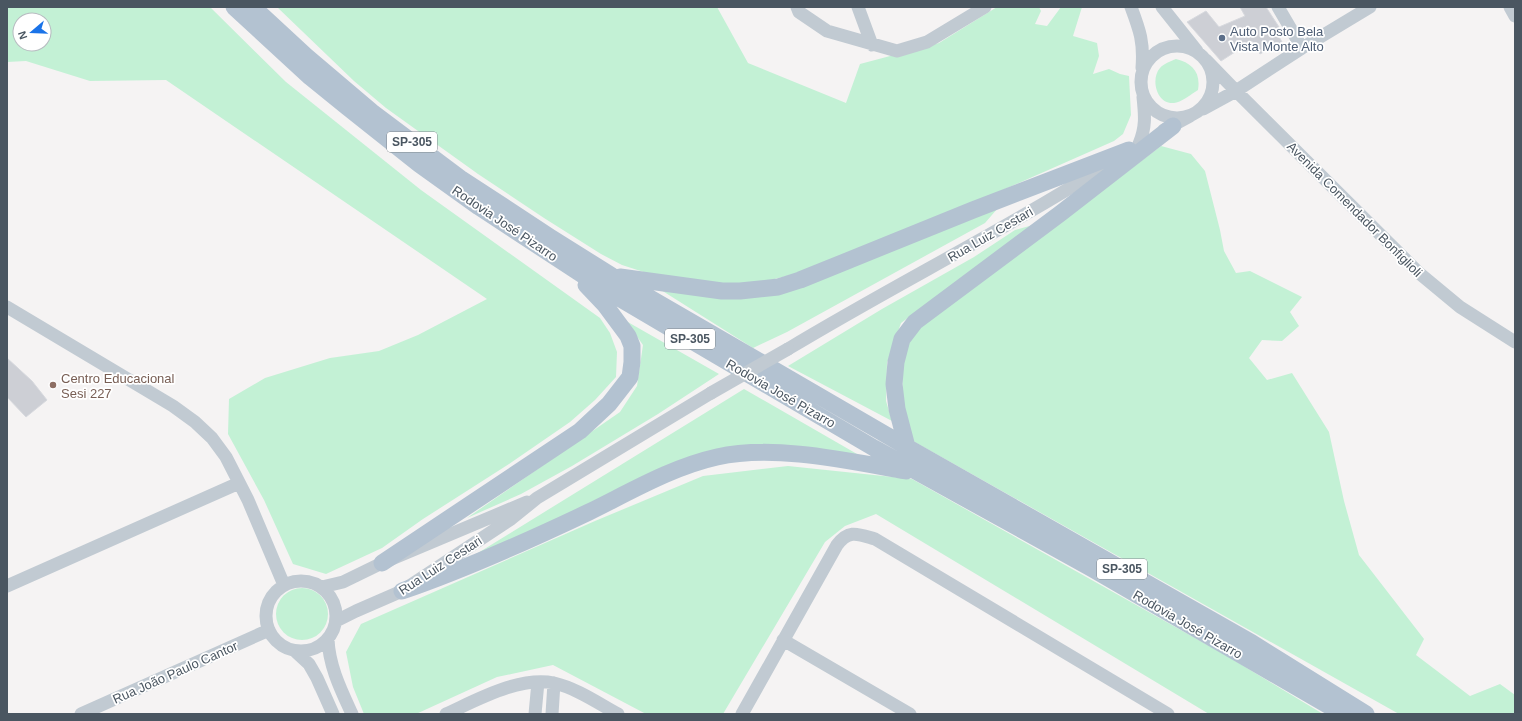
<svg xmlns="http://www.w3.org/2000/svg" width="1522" height="721" viewBox="0 0 1522 721" font-family="Helvetica,sans-serif">
	<style>
		.green { fill: #c3f1d5; fill-rule: evenodd }
		.building { fill: #cdcfd5; stroke: #d7d9de }
		.lines { fill: none; stroke-linecap: round; stroke-linejoin: round }
		.minor { stroke: #c1cad2; stroke-width: 13 }
		.major { stroke: #b3c2d1; stroke-width: 17 }
		.minor-bridge { stroke: #c1cad2; stroke-width: 13 }
		.service-dot { fill: #5c6f8a; stroke: #fff; stroke-width: 1.5 }
		.education-dot { fill: #8d6e63; stroke: #fff; stroke-width: 1.5 }
		.labels { text-anchor: middle; stroke-width: 3.5; stroke-linejoin: round; paint-order: stroke }
		.shield { fill: #fff; stroke: #808990; stroke-width: 1 }
		.shield-label { font-size: 12px; font-weight: bold; fill: #4a5661 }
		.service-label { font-size: 13px; fill: #4e5e75; stroke: #fff; text-anchor: start }
		.street-label { font-size: 13px; fill: #4a5661; stroke: #fff }
		.education-label { font-size: 13px; fill: #785e54; stroke: #fff; text-anchor: start }
	</style>
	<rect width="100%" height="100%" fill="#f5f3f3"/>
	<path class="green" d="M7,7H210L286,82L421,190L600,318L610,333L617,352L616,377L595,400L570,422L509,464L423,519L382,548L326,574L293,564L264,500L228,434L229,399L265,378L330,358L379,351L418,335L487,299L166,80L90,81L26,61L7,62ZM20,20H44V44H20Z
		M277,7H717L748,63L846,103L860,64L939,43L997,7H1039L1041,11L1035,24L1047,26L1061,7H1082L1073,36L1097,43L1099,56L1093,74L1109,69L1120,74L1129,76L1131,115L1123,134L1114,141L980,200L795,274L754,284L709,283L656,276L622,265L601,254L544,218L478,174L386,108L354,81Z
		M1176,59C1192,63 1201,72 1198,90C1193,93 1180,103 1174,103C1157,105 1150,79 1160,68C1163,64 1171,61 1176,59Z
		M1161,146L1191,154L1205,171L1220,230L1224,251L1236,273L1250,271L1302,297L1290,312L1299,326L1282,341L1262,340L1249,358L1267,380L1292,373L1329,432L1344,501L1359,555L1424,639L1416,655L1470,696L1500,684L1515,695V714H1399L913,441C903,408 897,376 909,343C911,336 917,330 921,325L1037,240Z
		M998,208L985,223L787,332L753,348L661,290L734,298Z
		M1033,225L901,323L887,363L886,401L892,421L788,366L882,309L974,257L1015,230Z
		M626,321L719,374L658,414L572,466L521,494L467,518L620,412L637,386L643,345Z
		M744,389L857,454L721,449L460,564Z
		M788,466L912,479L1227,656L1323,714H1209L876,514L845,526L825,542L723,714H646L553,665L497,677L416,714H364L353,687L346,652L361,624L595,521L703,476Z
		M276 614a26 26 0 1 1 52 0a26 26 0 1 1-52 0Z"/>
	<path class="building" d="M1240,7H1266L1279,27L1275,30L1282,42L1260,54L1252,41L1221,61L1187,22L1206,11L1219,27L1245,16Z
		M7,358L32,381L47,400L26,417L7,397Z"/>
	<g class="lines">
		<path class="minor" d="M797,7L799,12L827,31L897,51L927,42L985,7
			M858,7L872,45
			M1131,7C1140,31 1144,42 1142,68
			M1162,7L1197,51
			M1278,7L1302,48
			M1510,7L1515,16
			M1141 82a36 36 0 1 1 72 0a36 36 0 1 1-72 0Z
			M1206,60L1236,91L1419,273L1460,307L1515,342
			M1203,109L1236,91L1302,48L1370,7
			M1164,130L1190,116
			M1139,144C1146,127 1145,116 1143,97
			M7,307L173,406L195,422L212,438L226,457L248,500L284,585
			M788,349C894,285 1005,230 1110,163
			M266 616a35 35 0 1 1 70 0a35 35 0 1 1-70 0Z
			M7,586L239,483
			M322,587L343,582L382,563L527,502
			M336,621L356,611L402,591L511,519L537,498L711,393
			M328,639C329,666 341,690 352,714
			M783,640L910,714
			M296,652L309,664L317,678L333,714
			M81,714L269,630
			M446,714C477,700 519,676 554,683C576,688 598,703 618,714
			M535,714L538,682
			M552,714L554,683
			M742,714L837,545C849,529 858,534 875,539L1168,714"/>
		<path class="major" d="M234,7L310,77L347,107L419,164L479,207L607,291L874,448L1091,568L1343,714
			M253,7L306,56L372,112L460,178L550,237L612,276L907,447L1252,643L1366,714
			M620,277L722,291H740L778,287L800,280L973,210L1129,150
			M907,447L897,409L894,384L896,362L902,339L915,322L1061,213L1173,126
			M382,563L580,431L609,404L630,377L632,362V346L628,336L605,305L586,285
			M402,591C466,569 528,541 589,512C630,492 672,467 717,457C774,444 849,461 906,471"/>
		<path class="minor-bridge" d="M711,393L788,349"/>
	</g>
	<circle class="service-dot" cx="1222" cy="38" r="4"/>
	<circle class="education-dot" cx="53" cy="385" r="4"/>
	<g class="labels">
		<g class="shield">
			<rect x="387" y="132" width="50" height="20" rx="3"/>
			<rect x="665" y="329" width="50" height="20" rx="3"/>
			<rect x="1097" y="559" width="50" height="20" rx="3"/>
		</g>
		<g class="shield-label">
			<text x="412" y="146">SP-305</text>
			<text x="690" y="343">SP-305</text>
			<text x="1122" y="573">SP-305</text>
		</g>
		<g class="service-label">
			<text x="1230" y="36">Auto Posto Bela<tspan x="1230" dy="15">Vista Monte Alto</tspan></text>
		</g>
		<g class="street-label">
			<text transform="translate(1355 209) rotate(45)" y="5">Avenida Comendador Bonfiglioli</text>
			<text transform="translate(505 223) rotate(34)" y="5">Rodovia José Pizarro</text>
			<text transform="translate(990 234) rotate(-30)" y="5">Rua Luiz Cestari</text>
			<text transform="translate(781 393) rotate(30)" y="5">Rodovia José Pizarro</text>
			<text transform="translate(440 565) rotate(-33)" y="5">Rua Luiz Cestari</text>
			<text transform="translate(1188 624) rotate(30)" y="5">Rodovia José Pizarro</text>
			<text transform="translate(175 672) rotate(-24)" y="5">Rua João Paulo Cantor</text>
		</g>
		<g class="education-label">
			<text x="61" y="383">Centro Educacional<tspan x="61" dy="15">Sesi 227</tspan></text>
		</g>
	</g>
	<rect width="1522" height="721" fill="none" stroke="#4a5661" stroke-width="16"/>
	<g transform="translate(32 32) rotate(251)"><circle r="19" fill="#ffffff" stroke="#b7bbc0"/>
	<path d="M0-3L7 15L0 10L-7 15Z" fill="#1a73e8"/>
	<text y="-6" font-size="11" font-weight="bold" text-anchor="middle" fill="#4a5661">N</text>
	</g>
</svg>
